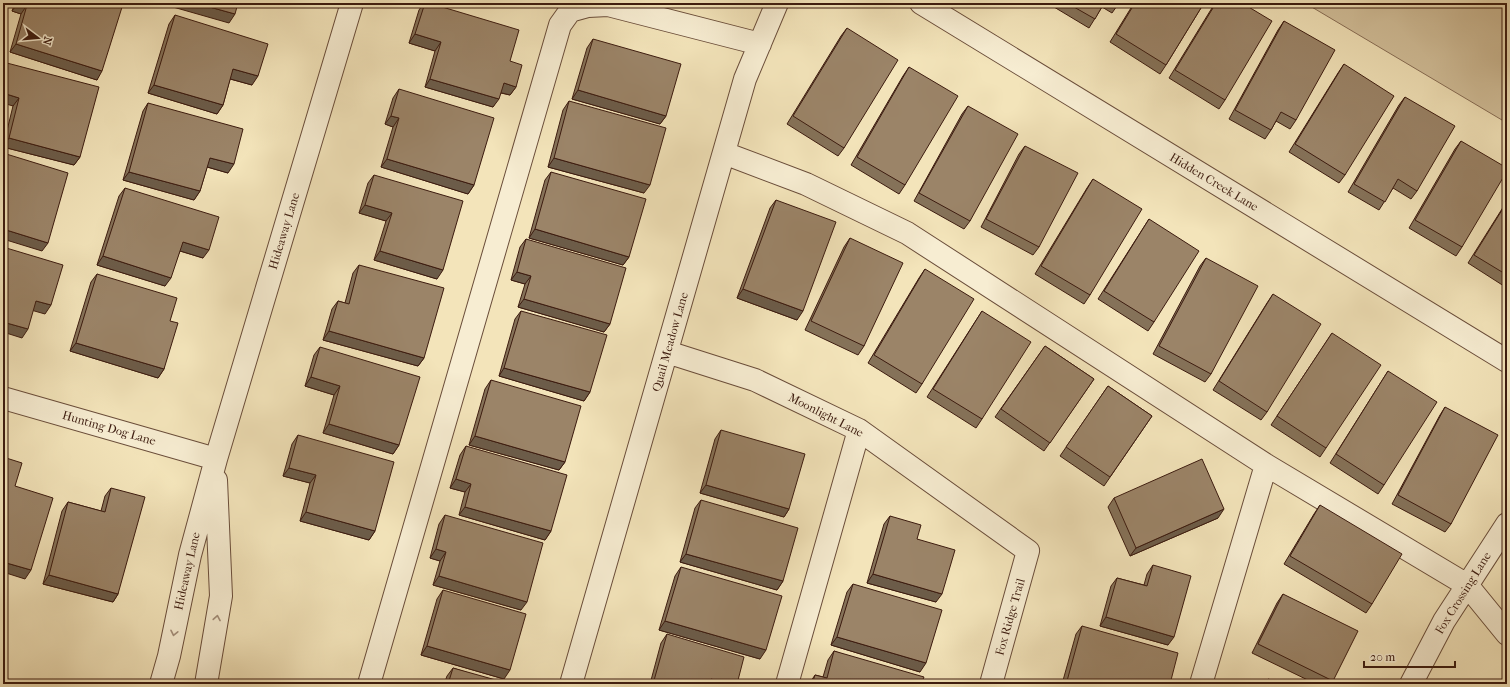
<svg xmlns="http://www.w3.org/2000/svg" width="1510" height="687" viewBox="0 0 1510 687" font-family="'IM FELL French Canon',serif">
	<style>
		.green { fill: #d4c29d; stroke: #886e56 }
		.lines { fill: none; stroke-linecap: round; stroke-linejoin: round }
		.minor-casing { stroke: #6a4d3a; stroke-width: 24 }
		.minor { stroke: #f7edd2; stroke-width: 22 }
		.wall { fill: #857259; stroke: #3c1b0f }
		.shaded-wall { fill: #6c5c49; stroke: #3c1b0f }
		.building { fill: #9b8468; stroke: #3c1b0f }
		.oneway { stroke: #a38e7a }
		.labels { text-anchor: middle; stroke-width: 4; stroke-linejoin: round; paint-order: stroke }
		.street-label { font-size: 12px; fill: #3c1b0f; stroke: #f7edd2 }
	</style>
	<rect width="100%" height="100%" fill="#f3e4ba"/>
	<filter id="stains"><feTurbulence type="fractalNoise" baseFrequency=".005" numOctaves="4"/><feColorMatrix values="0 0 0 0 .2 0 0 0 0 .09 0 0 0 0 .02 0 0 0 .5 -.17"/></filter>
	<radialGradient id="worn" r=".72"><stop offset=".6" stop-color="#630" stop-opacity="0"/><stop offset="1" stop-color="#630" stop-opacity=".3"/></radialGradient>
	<path class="green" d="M1305,3H1507V123Z"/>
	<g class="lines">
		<defs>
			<path id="minor" d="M921,3L1507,361
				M724,153L806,184L907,233L1266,465L1467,585L1507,634
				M667,352L755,380L859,430L1028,551L991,684
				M3,398L216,459
				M161,684L169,656L190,555L216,459L352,3
				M206,684L221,596L216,480
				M369,684L560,25L570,11L588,6L608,5L760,44
				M571,684L745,79L777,3
				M787,684L859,430
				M1201,684L1266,465
				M1411,684L1444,621L1507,524"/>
		</defs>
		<use href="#minor" class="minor-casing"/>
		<use href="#minor" class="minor"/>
	</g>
	<path class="wall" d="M15,3H121L97,80L10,52L21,14L12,11Z
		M424,3H429L510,61L516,87L510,95L501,93L493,107L425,87L435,51L409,43L419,10Z
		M1050,3H1119L1112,13L1102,7L1089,28L1049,4Z
		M1134,3H1204L1166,65L1160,74L1110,42Z
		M1215,3H1242L1225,100L1219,109L1169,78Z
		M175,15L252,85L230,79L223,105L217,114L148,93L169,24Z
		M1284,21L1296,120L1290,129L1276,121L1271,130L1265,139L1229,119L1278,30Z
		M847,28L844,148L838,156L787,124L841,36Z
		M593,39L666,116L660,124L572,99L587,48Z
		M3,62L80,157L74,165L3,147L13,106Z
		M1344,64L1345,175L1339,183L1289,152L1338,73Z
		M909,67L905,185L899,194L851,165L903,76Z
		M399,89L474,185L468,194L381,167L393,127L385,124L393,98Z
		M1405,97L1417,191L1411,199L1393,188L1379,210L1348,192L1399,105Z
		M569,101L644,193L548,167L563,110Z
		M148,103L228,173L207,167L200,191L194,200L123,180L143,111Z
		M968,106L970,221L964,229L914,201L962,114Z
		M1461,141L1462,247L1456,256L1409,228L1455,149Z
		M1025,146L1039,247L1033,255L981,227L1019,154Z
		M551,172L629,257L623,265L529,238L545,180Z
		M374,175L437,279L374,260L386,221L359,213L368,183Z
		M1093,179L1090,295L1084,304L1035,274L1087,188Z
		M125,188L203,258L180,251L165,286L97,265L119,196Z
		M776,200L797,320L737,298L770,208Z
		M1507,201V288L1468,263Z
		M1149,219L1154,322L1148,331L1098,299Z
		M850,238L864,346L858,355L805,330L844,247Z
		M526,239L610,324L604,332L518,307L525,284L511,280L520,247Z
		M1206,258L1211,374L1205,382L1153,354L1200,266Z
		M359,265L424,358L418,366L323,340L332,309L338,301L345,303L353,273Z
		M925,269L922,384L916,393L868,363L919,278Z
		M97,274L170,321L164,369L158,378L70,351L91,282Z
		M1273,294L1267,412L1261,420L1213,390L1267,303Z
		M521,311L590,392L584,401L499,376L515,319Z
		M982,311V419L976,428L927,397Z
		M1332,333L1326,448L1320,457L1271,425Z
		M1045,346L1094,379L1044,451L995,417Z
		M320,347L399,445L393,454L323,433L334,395L305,386L314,355Z
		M1388,371L1384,485L1378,494L1330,463Z
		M491,380L565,462L559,470L469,445L485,389Z
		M1108,386L1152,416L1104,486L1060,456Z
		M1445,407L1451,524L1445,532L1392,504L1440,415Z
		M721,430L789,509L784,517L700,493L715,439Z
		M298,435L375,531L369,540L300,521L310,483L283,476L292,444Z
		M466,446L551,531L545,540L459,515L465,492L450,488L460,455Z
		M111,488L118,594L113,602L43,584L62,511L68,502L101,511L105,496Z
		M1114,498L1218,518L1130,556L1108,507Z
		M701,500L783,581L777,590L680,562L695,508Z
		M1320,505L1372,604L1366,613L1284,564L1314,514Z
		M445,515L521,610L433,585L440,561L430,558L439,524Z
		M890,516L917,539L936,602L867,583L884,524Z
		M1153,565L1168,645L1100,626L1111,586L1117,578L1144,585L1147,574Z
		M681,567L760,659L659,630L675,576Z
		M853,584L920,672L831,645L847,592Z
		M443,590L504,679L421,655L437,599Z
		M1283,594L1333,681L1331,684H1316L1252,653L1277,603Z
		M1082,626L1170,684H1062L1076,634Z
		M667,634L737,684H650L661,643Z
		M834,651L921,684H809L815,675L823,677L828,660Z
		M453,668L503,684H444L447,676Z"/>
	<path class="shaded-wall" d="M18,3H20L27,5L21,14L12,11Z
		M176,3H195L235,14L229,23L173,7Z
		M415,34L441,42L435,51L409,43Z
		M16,44L102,71L97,80L10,52Z
		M233,69L258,76L252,85L227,78Z
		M430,79L499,99L493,107L425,87Z
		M504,83L516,87L510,95L498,92Z
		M154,85L223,105L217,114L148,93Z
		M578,90L666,116L660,124L572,99Z
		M3,93L19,98L13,106L3,103Z
		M391,116L399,118L393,127L385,124Z
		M9,138L80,157L74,165L3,147Z
		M210,158L234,164L228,173L204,166Z
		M554,158L650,185L644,193L548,167Z
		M387,159L474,185L468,194L381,167Z
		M129,172L200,191L194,200L123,180Z
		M365,205L392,213L386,221L359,213Z
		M3,229L48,243L42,251L3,239Z
		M535,229L629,257L623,265L529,238Z
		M183,242L209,250L203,258L177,250Z
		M380,251L443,270L437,279L374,260Z
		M103,256L171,278L165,286L97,265Z
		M517,272L531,276L525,284L511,280Z
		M743,289L803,311L797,320L737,298Z
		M524,299L610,324L604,332L518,307Z
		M36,301L51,305L45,314L31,310Z
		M3,322L28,329L22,338L3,332Z
		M329,331L424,358L418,366L323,340Z
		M76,343L164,369L158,378L70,351Z
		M504,368L590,392L584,401L499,376Z
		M311,377L340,386L334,395L305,386Z
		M329,424L399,445L393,454L323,433Z
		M475,436L565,462L559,470L469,445Z
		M289,468L316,475L310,483L283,476Z
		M456,479L471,484L465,492L450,488Z
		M706,485L789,509L784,517L700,493Z
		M465,507L551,531L545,540L459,515Z
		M1224,509L1218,518L1130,556L1136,548Z
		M306,512L375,531L369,540L300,521Z
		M436,549L446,552L440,561L430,558Z
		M686,554L783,581L777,590L680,562Z
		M3,562L31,570L25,579L3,572Z
		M873,574L942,594L936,602L867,583Z
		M49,575L118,594L113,602L43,584Z
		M439,576L527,602L521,610L433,585Z
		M1106,617L1174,637L1168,645L1100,626Z
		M665,621L766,650L760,659L659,630Z
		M837,637L926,663L920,672L831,645Z
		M427,646L510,670L504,679L421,655Z
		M711,679L728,684H708Z
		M1067,681L1079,684H1064Z"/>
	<path class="building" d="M20,3H121L123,4L102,71L16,44L27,5Z
		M195,3H238L235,14Z
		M425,3H429L519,30L510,61L522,65L516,87L504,83L499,99L430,79L441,42L415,34Z
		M1067,3H1104L1095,19Z
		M1135,3H1204L1166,65L1116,34Z
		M1216,3H1242L1272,21L1225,100L1175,70Z
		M175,15L268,44L258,76L233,69L223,105L154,85Z
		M1284,21L1335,50L1296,120L1281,112L1271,130L1235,110Z
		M847,28L898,60L844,148L793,116Z
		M593,39L681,64L666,116L578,90Z
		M3,62L99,87L80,157L9,138L19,98L3,93Z
		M1344,64L1394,96L1345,175L1295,144Z
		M909,67L958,96L905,185L857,157Z
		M399,89L494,118L474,185L387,159L399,118L391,116Z
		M1405,97L1455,126L1417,191L1398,179L1385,202L1354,184Z
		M569,101L666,128L650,185L554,158Z
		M148,103L243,129L234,164L210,158L200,191L129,172Z
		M968,106L1018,134L970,221L919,193Z
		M1461,141L1507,168V171L1462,247L1415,220Z
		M1025,146L1078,173L1039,247L986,219Z
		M3,153L68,173L48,243L3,229Z
		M551,172L646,199L629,257L535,229Z
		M374,175L463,201L443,270L380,251L392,213L365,205Z
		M1093,179L1142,209L1090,295L1041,266Z
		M125,188L219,217L209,250L183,242L171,278L103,256Z
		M776,200L836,222L803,311L743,289Z
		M1507,202V275L1474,255Z
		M1149,219L1199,251L1154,322L1104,291Z
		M850,238L903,263L864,346L811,321Z
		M526,239L626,268L610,324L524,299L531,276L517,272Z
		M3,247L63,265L51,305L36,301L28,329L3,322Z
		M1206,258L1258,286L1211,374L1159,346Z
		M359,265L444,288L424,358L329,331L338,301L349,304Z
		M925,269L974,299L922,384L874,355Z
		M97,274L177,298L170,321L178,323L164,369L76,343Z
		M1273,294L1321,324L1267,412L1219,381Z
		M521,311L607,335L590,392L504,368Z
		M982,311L1031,342L982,419L933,389Z
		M1332,333L1381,365L1326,448L1277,416Z
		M1045,346L1094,379L1050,443L1001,409Z
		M320,347L420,377L399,445L329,424L340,386L311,377Z
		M1388,371L1437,402L1384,485L1336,454Z
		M491,380L581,406L565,462L475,436Z
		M1108,386L1152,416L1110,477L1066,447Z
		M1445,407L1498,435L1451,524L1398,495Z
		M721,430L805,454L789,509L706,485Z
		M298,435L394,462L375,531L306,512L316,475L289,468Z
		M466,446L567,475L551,531L465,507L471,484L456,479Z
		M3,457L22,463L15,486L53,498L31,570L3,562Z
		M1202,459L1224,509L1136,548L1114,498Z
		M111,488L145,497L118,594L49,575L68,502L105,512Z
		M701,500L798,528L783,581L686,554Z
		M1320,505L1402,554L1372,604L1290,556Z
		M445,515L543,543L527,602L439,576L446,552L436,549Z
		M890,516L921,525L917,539L955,550L942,594L873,574Z
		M1153,565L1191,576L1174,637L1106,617L1117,578L1147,586Z
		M681,567L782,596L766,650L665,621Z
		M853,584L942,610L926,663L837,637Z
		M443,590L526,614L510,670L427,646Z
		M1283,594L1358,631L1333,681L1258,644Z
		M1082,626L1178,653L1170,684H1079L1067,681Z
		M667,634L744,657L737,684H728L711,679L710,684H653Z
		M834,651L924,677L921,684H812L815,675L827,678Z
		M453,668L503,682V684H448Z
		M1268,679L1285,684H1266Z"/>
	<defs><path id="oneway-chevron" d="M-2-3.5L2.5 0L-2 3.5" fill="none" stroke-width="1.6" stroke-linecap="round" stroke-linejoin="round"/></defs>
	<g class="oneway">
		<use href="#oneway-chevron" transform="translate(217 618) rotate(-80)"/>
		<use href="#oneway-chevron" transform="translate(174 633) rotate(102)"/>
	</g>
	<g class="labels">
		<g class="street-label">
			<text transform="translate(1214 182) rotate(31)" y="4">Hidden Creek Lane</text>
			<text transform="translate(284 231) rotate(-73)" y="4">Hideaway Lane</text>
			<text transform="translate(670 342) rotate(-74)" y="4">Quail Meadow Lane</text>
			<text transform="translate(826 415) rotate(27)" y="4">Moonlight Lane</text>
			<text transform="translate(109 428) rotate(16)" y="4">Hunting Dog Lane</text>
			<text transform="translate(187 571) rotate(-77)" y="4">Hideaway Lane</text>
			<text transform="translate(1463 593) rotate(-58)" y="4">Fox Crossing Lane</text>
			<text transform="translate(1010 617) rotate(-74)" y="4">Fox Ridge Trail</text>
		</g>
	</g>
	<rect width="1510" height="687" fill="none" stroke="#f3e4ba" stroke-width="16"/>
	<rect x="4" y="4" width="1502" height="679" fill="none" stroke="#3c1b0f" stroke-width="2"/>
	<rect x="8" y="8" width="1494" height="671" fill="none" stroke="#3c1b0f"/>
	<g transform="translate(38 38) rotate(106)" stroke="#f7edd2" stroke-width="3" paint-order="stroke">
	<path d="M0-3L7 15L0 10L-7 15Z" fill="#3c1b0f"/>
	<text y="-6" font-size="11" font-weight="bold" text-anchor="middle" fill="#3c1b0f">N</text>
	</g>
	<path d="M1364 661v6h91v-6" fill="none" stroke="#3c1b0f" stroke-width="2"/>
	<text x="1370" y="661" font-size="12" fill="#3c1b0f" stroke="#f7edd2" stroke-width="3" paint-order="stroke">20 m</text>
	<rect width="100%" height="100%" filter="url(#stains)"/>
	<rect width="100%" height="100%" fill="url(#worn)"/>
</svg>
